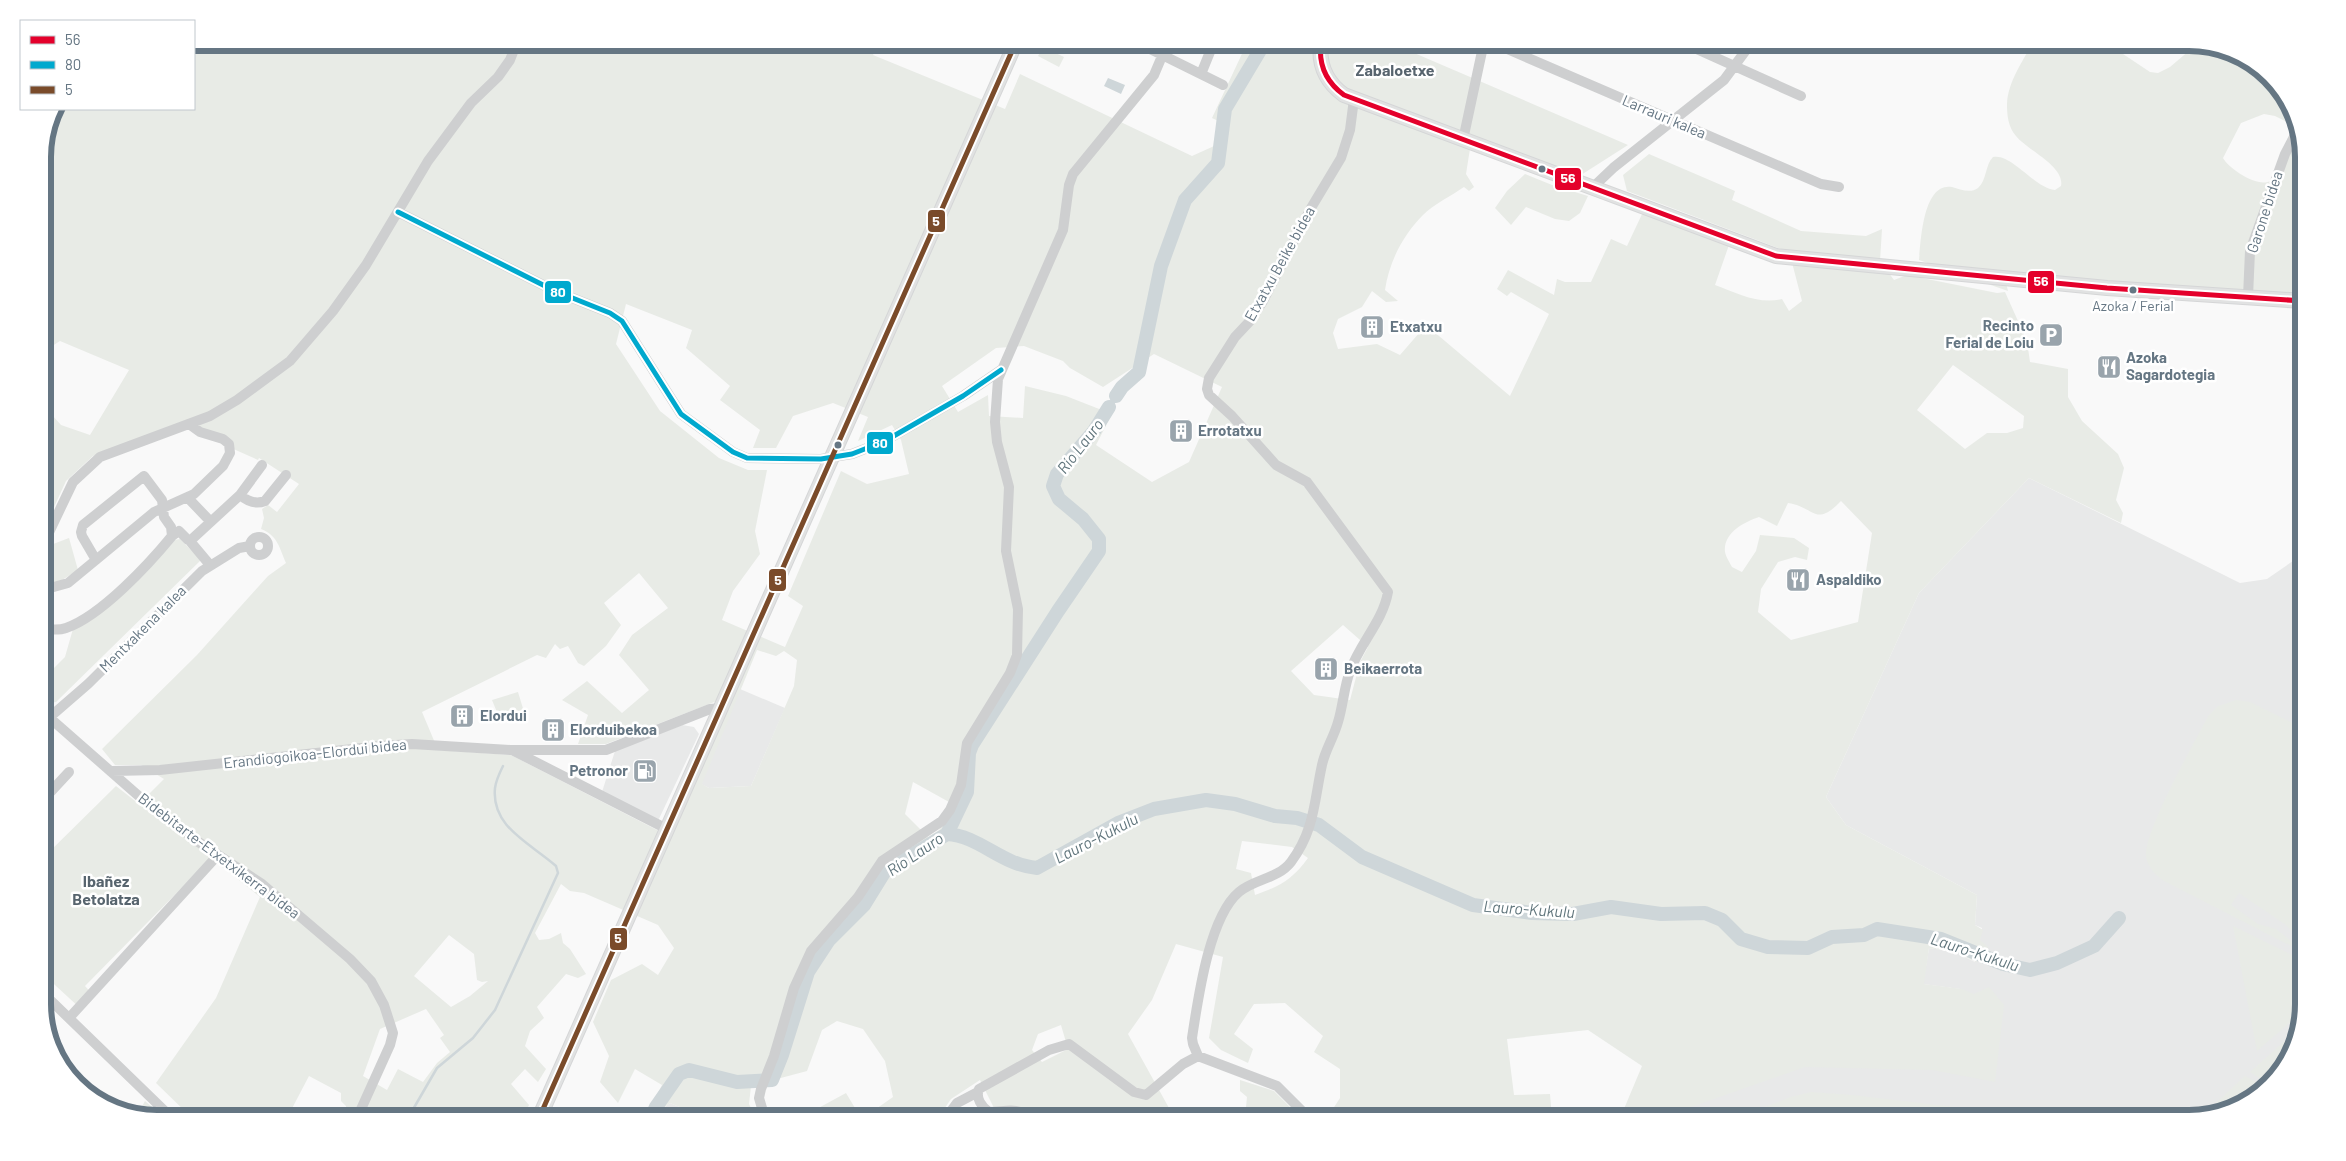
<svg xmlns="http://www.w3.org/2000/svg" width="2346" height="1161" viewBox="0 0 2346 1161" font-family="Barlow,sans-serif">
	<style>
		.built { fill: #e8e9e9 }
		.green { fill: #e8ebe6; fill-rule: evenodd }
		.water { fill: #ced6d9 }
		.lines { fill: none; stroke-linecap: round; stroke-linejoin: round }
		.stream { stroke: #ced6d9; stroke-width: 2.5 }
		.river { stroke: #ced6d9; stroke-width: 14 }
		.major-casing { stroke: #d5d6d7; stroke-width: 16 }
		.minor { stroke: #cecfd0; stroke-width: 10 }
		.major { stroke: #e1e2e2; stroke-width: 14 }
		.bus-1-casing { stroke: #fff; stroke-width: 9 }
		.bus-2-casing { stroke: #fff; stroke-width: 9 }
		.bus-3-casing { stroke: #fff; stroke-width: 9 }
		.bus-1 { stroke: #e4002b; stroke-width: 5 }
		.bus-2 { stroke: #00a9ce; stroke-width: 5 }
		.bus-3 { stroke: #7a4b2a; stroke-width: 5 }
		.bus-dot { fill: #657683; stroke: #fff; stroke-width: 2 }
		.labels { text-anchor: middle; stroke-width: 5; stroke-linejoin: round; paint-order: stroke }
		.bus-label { font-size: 14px; fill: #657683; stroke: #fff }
		.street-label { font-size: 15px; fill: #657683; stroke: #fff }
		.poi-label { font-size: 15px; font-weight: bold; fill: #657683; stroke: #fff; text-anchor: start }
		.neighbourhood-label { font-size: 16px; font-weight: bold; fill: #57646e; stroke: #fff }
		.water-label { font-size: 16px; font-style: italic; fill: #60757c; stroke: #fff }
		.rim { fill: none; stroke: #657683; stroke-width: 6 }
		.line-badge { stroke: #fff; stroke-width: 2 }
		.badge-label { font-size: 14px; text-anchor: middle; font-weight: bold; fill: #fff }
	</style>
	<rect width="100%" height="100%" fill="#f9f9f9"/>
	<path class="built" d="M2029,478L2240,583L2267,579L2303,554V1004L2292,1054L2252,1099L2189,1118H1634L1653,1101L1960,989L1923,984L1929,948L1955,952L1975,962L1982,928L1975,925L1977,895L1846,825L1826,797L1919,593Z
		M740,689L785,708L751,786L709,788L701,784Z
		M682,725L694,727L699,734L658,821L602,792L615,751Z
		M670,1103L689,1111L695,1118H655L658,1112Z"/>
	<path class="green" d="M194,43H879L873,55L1005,109L1020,74L1192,156L1223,142L1229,126L1212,118L1247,43H1391L1628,145L1581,175L1472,136L1466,174L1474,187L1469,191L1464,187C1451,196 1434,204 1423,215C1403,235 1389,262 1385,290L1398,301L1386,302L1372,291L1362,307L1338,319L1333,333L1338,349L1377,344L1400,355L1426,325L1510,396L1549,314L1511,292L1507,296L1497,289L1508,270L1554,295L1557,279L1565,282H1591L1611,239L1627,246L1643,212L1729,245L1715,285C1737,293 1759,305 1782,299L1789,311L1802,301L1789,251L1778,248L1627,191L1623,175L1649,154L1735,191L1732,200L1801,231L1866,236L1882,229L1880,261L1894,280L1907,275L1997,293L2005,292L2027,341L2030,362L2068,369V397L2082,421L2118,454L2124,468L2116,500L2123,513L2121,523L2029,478L1919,593L1826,797L1846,825L1977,895L1975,925L1983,930L1980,940L1988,947L1985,958L1976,962L1955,952L1929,948L1924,984L1962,989L1974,994L1989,987L2004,1005L1995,1082L1932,1070L1805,1067L1668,1115L1664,1118H1615L1621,1116L1642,1066L1588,1030L1507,1039L1514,1095L1550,1094L1552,1118H1564H1408L1392,1116L1383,1118H1327L1340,1098V1069L1314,1052L1323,1036L1285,1003L1254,1004L1234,1034L1253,1049L1248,1063L1221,1050L1209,1038L1223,957L1176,944L1152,1000L1128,1034L1174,1117L1206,1116V1118H987L994,1108L980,1080L951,1099L938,1118H863L893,1097L885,1061L863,1029L837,1021L822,1030L807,1071L751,1086L749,1104L756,1118H695L689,1111L670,1103L658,1112L655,1118H645L662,1085L635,1069L618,1103L600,1082L609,1056L593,1022L611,980L642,964L658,975L674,948L658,925L584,893L570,891L561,884L535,933L539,940L549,939L561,933L563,943L570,949L586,974L578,978L566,974L537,1007L544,1018L530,1031L525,1046L546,1069L538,1082L525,1069L511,1084L529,1105L523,1118H347L346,1106L341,1101V1093L309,1076L287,1118H192L156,1083L216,998L260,897L211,858L85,986L94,996L81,1009L43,974V858L116,786L139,804L164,779L141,765H115L102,749L197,655L268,576L286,563C279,547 278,536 261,529L264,518L262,509L268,505L277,512L299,484L259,458L258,460L177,424L93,456L66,481L43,531V405L61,425L90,435L129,370L60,341L46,350L43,356V150L54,109H194ZM626,304L692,330L686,348L730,386L720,400L760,430L753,448H776L793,416L833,403L868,417L858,441L892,425L901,440L909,474L867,484L841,471L788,596L803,606L785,647L722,620L733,591L760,554L755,531L767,470H748L719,458L660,411L616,344ZM1024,346L1063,361L1070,368L1103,387L1154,354L1222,387L1189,462L1152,482L1096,445L1112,414L1066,396L1025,386L1023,418L989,416L988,395L958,412L942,386L996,348ZM1953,365L2024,416L2023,428L2007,433H1987L1965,449L1917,410ZM1841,501L1872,533L1858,622L1791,640L1758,612L1761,589L1778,562L1795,557L1807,560L1809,548L1794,538L1760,535L1756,551L1742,572L1732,567C1730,563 1726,557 1725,552C1723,533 1744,522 1759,517L1777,526L1788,503C1815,507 1815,528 1841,501ZM639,573L668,608L632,635L619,655L649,690L622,713L587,681L562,700L588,715L578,744H606L717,701L659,831L511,755L438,750L422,712L537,655L546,658L555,644L560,649L568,646L578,663L584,666L606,646L621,625L604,603ZM1343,625L1368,647L1360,662L1350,700L1314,695L1291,671ZM757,650L776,656L784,651L797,660L794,686L751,786L709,788L702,784ZM913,782L958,807L939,830L928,837L905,814ZM1242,841L1292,847L1308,858C1292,880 1280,886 1255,895L1251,873L1236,869ZM449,935L474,954L477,980L482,982L488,981L470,996L451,1007L414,976ZM426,1009L444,1035L440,1038L450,1052L437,1063L423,1082L398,1069L387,1090L363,1076L380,1029ZM1061,1025L1068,1049L1042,1062L1032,1050L1038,1034Z
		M2032,43H2115L2120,52L2150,72L2158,73L2170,67L2197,44L2239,54L2284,94L2303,150V295L2057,277L2012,272L2006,283L2008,291L1919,260C1921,240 1923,182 1952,187C1960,189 1970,194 1978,188C1987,180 1985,165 1993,157C2012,153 2034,188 2055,190L2061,186C2065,166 2027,150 2016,136C2008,127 2007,115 2007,104C2008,81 2023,62 2032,43ZM2264,114L2275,116L2293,125V135L2270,181C2258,188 2229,169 2223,158L2241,123Z
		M1043,47L1064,57L1059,67L1038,56Z
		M1525,174L1552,185L1588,196L1580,213L1569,221L1555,219L1526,207L1511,225L1495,208L1507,191Z
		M69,538L78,570L59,582L43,583V565L48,546Z
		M180,539L201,560L56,702L49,703L43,699V679L65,657L73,629L174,540Z
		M518,692L525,715L501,722L492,700Z
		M2236,700L2250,702L2303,728V942L2286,925L2239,893L2231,905L2258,924L2276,929L2300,948L2299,950L2164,881C2156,875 2148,868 2146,857C2143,833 2195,741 2209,715L2218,706Z
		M2233,926L2294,956L2303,964L2302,1012L2257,1051Z
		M2297,1030L2292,1054L2267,1083L2250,1072Z
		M2245,1076L2264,1086L2252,1099L2204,1114Z
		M1240,1080L1274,1091L1301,1118H1245L1247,1097L1240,1091Z
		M1811,1092L1852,1095L2048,1118H1736L1791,1097Z
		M846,1093L861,1118H800Z
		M145,1101L165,1118L138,1114Z"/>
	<path class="water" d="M1108,78L1125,85L1121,94L1104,86Z"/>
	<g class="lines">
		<path class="stream" d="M408,1118L437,1068L473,1038L495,1010L558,873L556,866C530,843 491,827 495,788C496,780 500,772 503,766"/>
		<path class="river" d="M1116,396L1122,387L1139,372L1161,266L1185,200L1218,163L1225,109L1265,42
			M947,834C980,836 1001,865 1037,868L1118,823L1154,809L1206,800L1235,804L1275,816L1297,818L1319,825L1362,857L1473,905L1532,913L1573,914L1611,907L1661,914L1705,913L1722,920L1741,939L1768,947L1808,948L1832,937L1864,935L1877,929L1941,939L2003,964L2030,970L2057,963L2094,946L2119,918
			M651,1118L656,1107L679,1074L689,1070L737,1082L772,1080L782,1055L808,972L829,940L864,905L885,871L947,834L967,792L969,753L972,745L1058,611L1099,551V539L1083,519L1059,499L1053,486L1057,474L1094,431L1109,407"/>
		<defs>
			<path id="major" d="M1321,42C1318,65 1326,82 1344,95L1776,256L2107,288L2303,301
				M539,1118L1016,42"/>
		</defs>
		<use href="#major" class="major-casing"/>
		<path class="minor" d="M1136,42L1223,85
			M1491,42L1821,184L1839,187
			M1681,42L1801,96
			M1201,74L1214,42
			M1463,140L1484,42
			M1593,187L1613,168L1724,80L1752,42
			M398,212L555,291L610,313L622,321L681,414L733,452L747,458L821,459L852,454L885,441L963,396L1001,370
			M2248,297L2250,251L2285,154L2297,131
			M240,495C247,501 255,505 265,501L286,475
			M188,498L210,521
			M172,536L179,531L188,540H191L240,495L262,465
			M250 546a9 9 0 1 1 18 0a9 9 0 1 1-18 0Z
			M189,540L210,565
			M43,545L73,482L100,457L210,416L237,400L290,361L333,311L366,265L428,161L471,103L498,77L510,60L517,42
			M43,590L68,583L154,512L194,494L223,466L230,453L229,444L223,439L200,432L189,424
			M43,629C50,629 58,631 66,628C101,616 149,564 172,536L171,527L164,517L162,500L144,476L83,525L81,532L82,536L96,560
			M43,712L141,798L197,841L262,884L350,959L371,981L384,1005L393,1033L390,1045L357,1118
			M43,723L88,684L202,571L239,548L250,546
			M514,751L667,829
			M112,771L160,770L380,746L412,744L510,750H606L710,709L721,708
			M43,800L69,772
			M43,993L172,1118
			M69,1018L218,855
			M1198,1056L1193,1044L1192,1038C1198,999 1209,917 1239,892C1254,879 1278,879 1291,862C1315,830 1314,801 1322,765C1325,750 1334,737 1338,722C1343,706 1344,687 1350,671C1360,643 1383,621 1388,592L1307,482L1276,465L1232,416L1209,395L1207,389L1209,378L1235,337L1250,321L1263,301L1311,208L1341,158L1350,130L1354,99
			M765,1118L759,1098L761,1089L774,1056L794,988L811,951L858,897L882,861L942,821L950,810L961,785L967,743L1010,673L1017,655L1018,609L1006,551L1009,487L997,442L995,422L998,379L1063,230L1069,185L1073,174L1154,75L1168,42
			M946,1118L957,1103L978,1092
			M1030,1118C1016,1106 1006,1112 989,1112C982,1107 975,1098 979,1089L1049,1050L1069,1044L1134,1092L1146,1095L1183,1064L1198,1056L1277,1086L1309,1118"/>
		<use href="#major" class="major"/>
		<defs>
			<path id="bus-1" d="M1321,42C1318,65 1326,82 1344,95L1776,256L2107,288L2303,301"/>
			<path id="bus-2" d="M398,212L555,291L610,313L622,321L681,414L733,452L747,458L821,459L852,454L885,441L963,396L1001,370"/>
			<path id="bus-3" d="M539,1118L1016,42"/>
		</defs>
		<use href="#bus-1" class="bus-1-casing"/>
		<use href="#bus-2" class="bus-2-casing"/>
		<use href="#bus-3" class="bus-3-casing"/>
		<use href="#bus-1" class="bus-1"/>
		<use href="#bus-2" class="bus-2"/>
		<use href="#bus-3" class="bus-3"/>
	</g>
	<defs>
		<symbol id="building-square" viewBox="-11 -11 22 22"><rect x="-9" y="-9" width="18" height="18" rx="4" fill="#99a4ac" stroke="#fff"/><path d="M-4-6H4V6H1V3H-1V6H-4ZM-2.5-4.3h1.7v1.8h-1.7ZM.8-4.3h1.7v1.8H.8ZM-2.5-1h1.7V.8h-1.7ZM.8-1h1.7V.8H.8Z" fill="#fff"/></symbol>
		<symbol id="parking-square" viewBox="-11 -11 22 22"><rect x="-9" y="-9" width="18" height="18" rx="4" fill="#99a4ac" stroke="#fff"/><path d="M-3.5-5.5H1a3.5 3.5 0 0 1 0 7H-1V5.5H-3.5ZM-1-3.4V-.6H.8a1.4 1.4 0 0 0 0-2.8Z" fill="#fff"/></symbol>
		<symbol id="restaurant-square" viewBox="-11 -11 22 22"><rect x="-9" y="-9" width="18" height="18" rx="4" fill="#99a4ac" stroke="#fff"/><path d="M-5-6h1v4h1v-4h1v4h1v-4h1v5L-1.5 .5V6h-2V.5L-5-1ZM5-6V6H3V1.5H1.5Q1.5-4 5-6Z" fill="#fff"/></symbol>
		<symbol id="fuel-square" viewBox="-11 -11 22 22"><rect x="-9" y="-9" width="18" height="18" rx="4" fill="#99a4ac" stroke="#fff"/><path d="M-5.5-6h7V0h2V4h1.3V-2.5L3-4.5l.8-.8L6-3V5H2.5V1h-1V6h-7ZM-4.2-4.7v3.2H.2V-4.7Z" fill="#fff"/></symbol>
	</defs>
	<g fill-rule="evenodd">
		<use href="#building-square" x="1358" y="313" width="28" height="28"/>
		<use href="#parking-square" x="2037" y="321" width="28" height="28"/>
		<use href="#restaurant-square" x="2095" y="353" width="28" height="28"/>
		<use href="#building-square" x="1167" y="417" width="28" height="28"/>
		<use href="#restaurant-square" x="1784" y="566" width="28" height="28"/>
		<use href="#building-square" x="1312" y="655" width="28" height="28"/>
		<use href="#building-square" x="448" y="702" width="28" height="28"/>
		<use href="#building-square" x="539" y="716" width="28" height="28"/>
		<use href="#fuel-square" x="631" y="757" width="28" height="28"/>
	</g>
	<g class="bus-dot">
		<circle cx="1542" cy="169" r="4.5"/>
		<circle cx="2133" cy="290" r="4.5"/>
		<circle cx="838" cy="445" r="4.5"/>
	</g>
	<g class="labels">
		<g class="bus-label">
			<text x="2133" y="311">Azoka / Ferial</text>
		</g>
		<g class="street-label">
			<text transform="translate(1664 117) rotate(23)" y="5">Larrauri kalea</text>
			<text transform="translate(2265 212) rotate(-72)" y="5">Garone bidea</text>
			<text transform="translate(1280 264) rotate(-61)" y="5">Etxatxu Beike bidea</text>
			<text transform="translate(143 629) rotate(-45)" y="5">Mentxakena kalea</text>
			<text transform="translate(315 754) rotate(-6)" y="5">Erandiogoikoa-Elordui bidea</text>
			<text transform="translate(219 856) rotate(37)" y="5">Bidebitarte-Etxetxikerra bidea</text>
		</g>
		<g class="poi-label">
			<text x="2034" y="331" text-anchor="end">Recinto<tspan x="2034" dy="17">Ferial de Loiu</tspan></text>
			<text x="1390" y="332">Etxatxu</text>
			<text x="2126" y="363">Azoka<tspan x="2126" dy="17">Sagardotegia</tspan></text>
			<text x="1198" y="436">Errotatxu</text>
			<text x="1816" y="585">Aspaldiko</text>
			<text x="1344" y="674">Beikaerrota</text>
			<text x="480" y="721">Elordui</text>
			<text x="570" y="735">Elorduibekoa</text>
			<text x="628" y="776" text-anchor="end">Petronor</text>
		</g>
		<g class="neighbourhood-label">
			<text x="1395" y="76">Zabaloetxe</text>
			<text x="106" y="887">Ibañez<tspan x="106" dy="18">Betolatza</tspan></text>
		</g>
		<g class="water-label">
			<text transform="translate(1080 446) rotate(-52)" y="6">Río Lauro</text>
			<text transform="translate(1096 838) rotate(-27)" y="6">Lauro-Kukulu</text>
			<text transform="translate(915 854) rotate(-34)" y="6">Río Lauro</text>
			<text transform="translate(1529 909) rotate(4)" y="6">Lauro-Kukulu</text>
			<text transform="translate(1975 952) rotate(18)" y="6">Lauro-Kukulu</text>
		</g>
	</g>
	<path d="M0 0H2346V1161H0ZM157 51H2189A106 106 0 0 1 2295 157V1004A106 106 0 0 1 2189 1110H157A106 106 0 0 1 51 1004V157A106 106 0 0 1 157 51Z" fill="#fff" fill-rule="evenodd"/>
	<path class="rim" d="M157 51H2189A106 106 0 0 1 2295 157V1004A106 106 0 0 1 2189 1110H157A106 106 0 0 1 51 1004V157A106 106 0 0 1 157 51Z"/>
	<g class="line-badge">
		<rect x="1554" y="167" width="28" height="24" rx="5" fill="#e4002b"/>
		<rect x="927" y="209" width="19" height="24" rx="5" fill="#7a4b2a"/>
		<rect x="2027" y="270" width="28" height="24" rx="5" fill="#e4002b"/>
		<rect x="544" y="280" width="28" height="24" rx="5" fill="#00a9ce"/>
		<rect x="866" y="431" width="28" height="24" rx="5" fill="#00a9ce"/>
		<rect x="768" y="568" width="19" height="24" rx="5" fill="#7a4b2a"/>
		<rect x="609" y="927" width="19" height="24" rx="5" fill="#7a4b2a"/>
	</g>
	<g class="badge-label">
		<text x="1568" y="183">56</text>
		<text x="936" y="226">5</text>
		<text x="2041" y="286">56</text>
		<text x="558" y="297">80</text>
		<text x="880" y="448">80</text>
		<text x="778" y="585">5</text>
		<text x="618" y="943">5</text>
	</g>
	<rect x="20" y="20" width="175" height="90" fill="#ffffff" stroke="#c1c8cd"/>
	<rect x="30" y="36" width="25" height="8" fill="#e4002b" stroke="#c1c8cd"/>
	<text x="65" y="45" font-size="15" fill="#657683">56</text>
	<rect x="30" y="61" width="25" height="8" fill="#00a9ce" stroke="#c1c8cd"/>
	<text x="65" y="70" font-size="15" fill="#657683">80</text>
	<rect x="30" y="86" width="25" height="8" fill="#7a4b2a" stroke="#c1c8cd"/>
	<text x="65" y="95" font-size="15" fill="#657683">5</text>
</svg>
